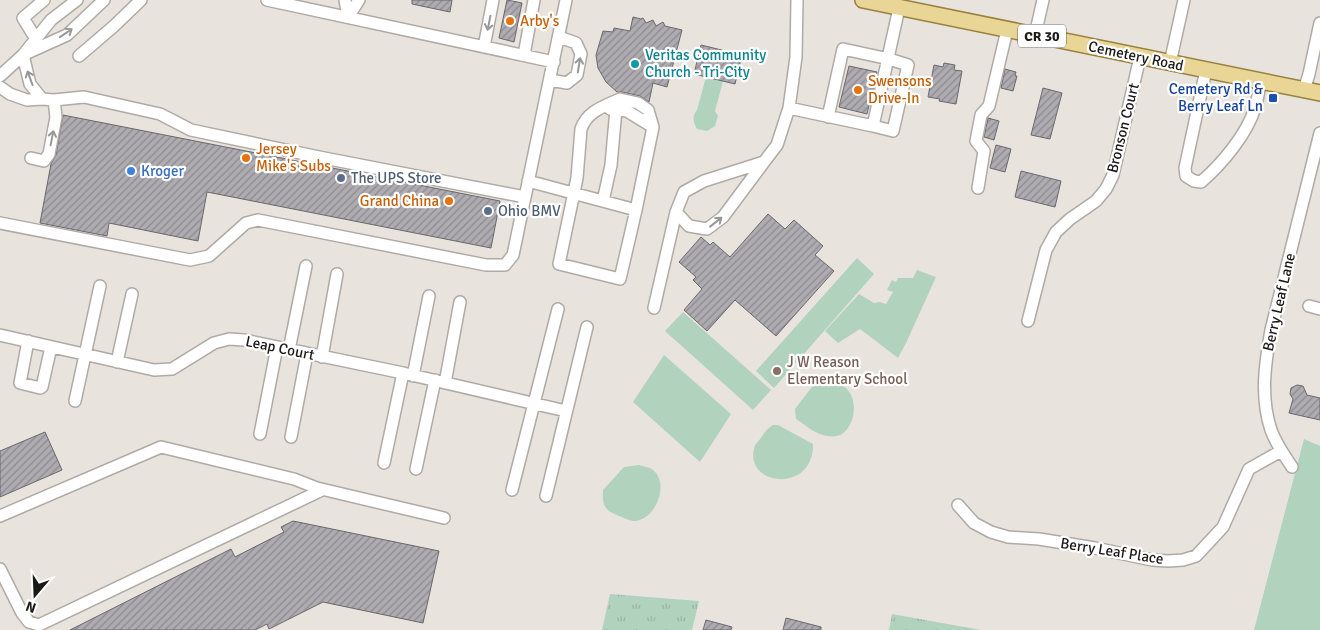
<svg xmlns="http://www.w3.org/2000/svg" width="1320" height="630" viewBox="0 0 1320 630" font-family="Signika,sans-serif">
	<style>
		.grass { fill: url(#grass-tufts) }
		.green { fill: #b1d2bd }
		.building { fill: url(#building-hatch); stroke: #6a686d }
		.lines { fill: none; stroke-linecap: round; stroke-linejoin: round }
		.minor-casing { stroke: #afaaa5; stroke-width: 14 }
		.major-casing { stroke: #98813c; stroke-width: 18 }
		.minor { stroke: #fff; stroke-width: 11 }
		.major { stroke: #e9d595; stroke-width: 15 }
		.oneway { stroke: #999898 }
		.food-dot { fill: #e8710a; stroke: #fff; stroke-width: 2 }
		.culture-dot { fill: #0f9aa8; stroke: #fff; stroke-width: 2 }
		.transit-dot { fill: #1a4fb4; stroke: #fff; stroke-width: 2 }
		.shop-dot { fill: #3f7fe0; stroke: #fff; stroke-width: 2 }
		.service-dot { fill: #5c6f8a; stroke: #fff; stroke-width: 2 }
		.education-dot { fill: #8d6e63; stroke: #fff; stroke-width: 2 }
		.labels { text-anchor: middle; stroke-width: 4.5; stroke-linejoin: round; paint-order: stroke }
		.shield { fill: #fff; stroke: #605f5e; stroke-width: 1 }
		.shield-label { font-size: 14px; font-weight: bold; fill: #1c1a19 }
		.food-label { font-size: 15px; fill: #c56008; stroke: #fff; text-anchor: start }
		.culture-label { font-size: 15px; fill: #0d838f; stroke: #fff; text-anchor: start }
		.street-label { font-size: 15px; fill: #1c1a19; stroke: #fff }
		.transit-label { font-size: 15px; fill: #164399; stroke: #fff; text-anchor: end }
		.shop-label { font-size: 15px; fill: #366cbe; stroke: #fff; text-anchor: start }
		.service-label { font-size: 15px; fill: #4e5e75; stroke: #fff; text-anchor: start }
		.education-label { font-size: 15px; fill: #785e54; stroke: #fff; text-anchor: start }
	</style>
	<defs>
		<pattern id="grass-tufts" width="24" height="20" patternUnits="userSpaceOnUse" patternTransform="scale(1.25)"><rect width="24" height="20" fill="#b1d2bd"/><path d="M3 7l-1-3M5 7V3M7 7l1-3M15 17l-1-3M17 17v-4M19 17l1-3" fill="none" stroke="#98b4a2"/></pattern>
		<pattern id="building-hatch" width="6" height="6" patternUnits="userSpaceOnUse" patternTransform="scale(1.25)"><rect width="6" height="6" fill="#aeabb1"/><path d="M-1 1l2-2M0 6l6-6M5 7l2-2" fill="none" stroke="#8d8a8f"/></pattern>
	</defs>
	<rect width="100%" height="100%" fill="#e9e3de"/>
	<path class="grass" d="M610,594L699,601L692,630H602Z
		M892,614L981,630H889Z"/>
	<path class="green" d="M706,77L723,81L715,111L718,116L715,126L707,131L697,129C693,122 692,116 697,110Z
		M857,258L874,274L774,388L756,371Z
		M917,270L936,277L906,343L898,358L860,329L838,343L825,331L859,294L874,303L880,302L886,304L893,292L887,290L892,280L896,282L898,278H913Z
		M683,312L771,390L753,410L665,331Z
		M664,355L731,414L700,462L633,402Z
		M824,380C832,382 839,383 846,388C858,399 856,424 842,434C838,437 828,437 823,435C814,433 804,424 796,419L795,409L815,383Z
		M773,425H778L813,444C814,494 745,486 754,449C754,445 758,442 760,439C764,434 767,428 773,425Z
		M1304,439L1320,446V630H1254Z
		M639,465C642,466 647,467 650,468C672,480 656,521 634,521C629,521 623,517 619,516C604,510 602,505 603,490L624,467Z"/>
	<path class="building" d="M412,0H452L450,12L412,4Z
		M507,0L522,3L514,42L499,38Z
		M633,17L641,19L643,18L646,23L653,20L656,26L663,22L665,26L682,30L667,87L653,83L649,102L640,96L622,92H617L606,82L598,68L596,55L603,31L613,32L614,28L630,31Z
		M701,45L742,55L735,84L694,74Z
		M944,63L955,65L954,70L962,71L956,104L939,101L940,99L928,97L934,65L943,67Z
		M849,66L877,72L867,114L839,107Z
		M1005,69L1016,72L1015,76H1017L1013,91L1001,88Z
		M1043,88L1062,93L1050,139L1031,135Z
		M63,115L500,201L491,248L207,192L198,241L109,223L107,236L40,223L51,164L56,155Z
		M988,118L999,121L994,140L984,137Z
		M996,145L1011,149L1005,172L990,168Z
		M1021,171L1061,181L1055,207L1015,197Z
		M768,214L785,229L794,220L823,246L815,255L834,271L776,336L735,300L707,331L684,310L702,289L693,280L696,277L679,262L701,237L710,245L713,242L730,257Z
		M1297,385L1303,386L1307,395L1320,398V420L1289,413L1293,399L1290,394L1291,388Z
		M45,432L62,470L0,497V451Z
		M293,521L439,551L423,623L323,602L269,629L267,624L255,630H70L231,549L235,557L284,532L281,527Z
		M786,618L821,627V630H783Z
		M706,620L732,627L731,630H703Z"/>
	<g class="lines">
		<defs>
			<path id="minor" d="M267,0L554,62
				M345,0L348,17
				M348,17L359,0
				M1035,35L1043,0
				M36,39L23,18L44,0
				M484,47L493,0
				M27,53L67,35L104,0
				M23,55L30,84L42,99
				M524,55L534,0
				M79,56L114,26L141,0
				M1170,63L1184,0
				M1206,70L1185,168L1186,176L1194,181L1201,182C1222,164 1247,134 1255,108C1258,99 1259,90 1260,81
				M0,76L23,55L51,20L77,0
				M550,80L567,83L577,75L581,54L576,43L559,37
				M0,87L10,94L27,100L42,99L54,100L84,97L160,114L191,130L319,157L525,197
				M1304,90L1309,74L1320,23
				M620,99L638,103L648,110L653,127L636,210L620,279L559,264L577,178L581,129C587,111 605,106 620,99Z
				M789,108L873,126L899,8
				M610,109L627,111L653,127
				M828,117L843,49L889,59L908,65L893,131L873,126
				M31,158L44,161L49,154L56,117L54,100
				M528,181L636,210
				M978,188L984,151L976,141L981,115L989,106L1007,30
				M603,201L611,165L616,109
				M676,212L689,226L707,229L723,217L764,162
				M0,223L190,260L209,256L246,223L258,220L486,265H505L513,255L566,0
				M1309,306L1320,309
				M654,308L676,212L684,192L704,181L764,162L777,145L789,108L796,57L797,0
				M1028,321L1046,250L1056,232L1070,219L1096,201L1106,189L1113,175L1140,57
				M0,335L154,370L172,369L214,343L229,339L244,340L403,373L566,411
				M28,341L20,383L40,388L42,387L51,347
				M289,350L306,266
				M322,357L337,274
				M117,362L132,294
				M413,376L429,296
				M445,383L460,302
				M75,401L100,286
				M260,434L277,347
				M291,437L307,354
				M384,463L403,373
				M1292,467C1285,456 1276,444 1271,430C1260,397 1265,363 1271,330L1320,133
				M416,469L435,380
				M512,490L558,309
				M546,496L587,327
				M958,505L974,523L991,532L1008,537L1039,539L1095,548L1152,560L1168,561L1183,560L1196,556L1223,527L1249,469L1281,451
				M0,516L161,447L294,479L317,488L444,518
				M0,569L22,613L29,622L39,625L322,490"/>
			<path id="major" d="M863,0L1320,93"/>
		</defs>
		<use href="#minor" class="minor-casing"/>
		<use href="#major" class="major-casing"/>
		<use href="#minor" class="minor"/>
		<use href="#major" class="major"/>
	</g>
	<defs><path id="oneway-shaft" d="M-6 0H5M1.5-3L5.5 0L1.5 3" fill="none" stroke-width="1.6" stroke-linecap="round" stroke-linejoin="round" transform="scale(1.25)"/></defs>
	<g class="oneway">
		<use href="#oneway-shaft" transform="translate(489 23) rotate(101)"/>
		<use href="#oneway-shaft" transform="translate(66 33) rotate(-34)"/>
		<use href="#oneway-shaft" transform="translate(579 65) rotate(-81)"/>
		<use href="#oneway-shaft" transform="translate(30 78) rotate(-110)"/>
		<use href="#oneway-shaft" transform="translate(52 138) rotate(-79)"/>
		<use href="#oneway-shaft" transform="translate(716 222) rotate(-38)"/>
	</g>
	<g class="food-dot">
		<circle cx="510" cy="21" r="5"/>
		<circle cx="858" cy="90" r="5"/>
		<circle cx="246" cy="158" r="5"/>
		<circle cx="449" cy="201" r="5"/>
	</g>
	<circle class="culture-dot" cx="635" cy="64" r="5"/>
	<rect class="transit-dot" x="1268" y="93" width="10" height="10" rx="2.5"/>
	<circle class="shop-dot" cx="131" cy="171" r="5"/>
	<g class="service-dot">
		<circle cx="341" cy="178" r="5"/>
		<circle cx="488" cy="211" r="5"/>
	</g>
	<circle class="education-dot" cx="777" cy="371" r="5"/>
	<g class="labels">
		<rect class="shield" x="1018" y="24.5" width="48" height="23" rx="4"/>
		<g class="shield-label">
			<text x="1042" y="41">CR 30</text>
		</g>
		<g class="food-label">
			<text x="520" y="26">Arby's</text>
			<text x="868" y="86">Swensons<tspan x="868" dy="17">Drive-In</tspan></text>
			<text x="256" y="154">Jersey<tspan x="256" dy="17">Mike's Subs</tspan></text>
			<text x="439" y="206" text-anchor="end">Grand China</text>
		</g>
		<g class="culture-label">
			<text x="645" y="60">Veritas Community<tspan x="645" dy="17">Church - Tri-City</tspan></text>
		</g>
		<g class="street-label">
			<text transform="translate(1136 56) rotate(12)" y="5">Cemetery Road</text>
			<text transform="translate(1123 128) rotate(-76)" y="5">Bronson Court</text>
			<text transform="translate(1279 302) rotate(-77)" y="5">Berry Leaf Lane</text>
			<text transform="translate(280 348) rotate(12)" y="5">Leap Court</text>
			<text transform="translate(1112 551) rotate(9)" y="5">Berry Leaf Place</text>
		</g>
		<g class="transit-label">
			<text x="1263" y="94">Cemetery Rd &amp;<tspan x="1263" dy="17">Berry Leaf Ln</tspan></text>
		</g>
		<g class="shop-label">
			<text x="141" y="176">Kroger</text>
		</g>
		<g class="service-label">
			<text x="351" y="183">The UPS Store</text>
			<text x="498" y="216">Ohio BMV</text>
		</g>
		<g class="education-label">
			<text x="787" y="367">J W Reason<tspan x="787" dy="17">Elementary School</tspan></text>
		</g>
	</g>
	<g transform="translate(35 595) rotate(199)" stroke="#ffffff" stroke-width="4" paint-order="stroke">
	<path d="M0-4L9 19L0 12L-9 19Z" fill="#1c1a19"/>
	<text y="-8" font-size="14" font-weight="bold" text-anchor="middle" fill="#1c1a19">N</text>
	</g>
</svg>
